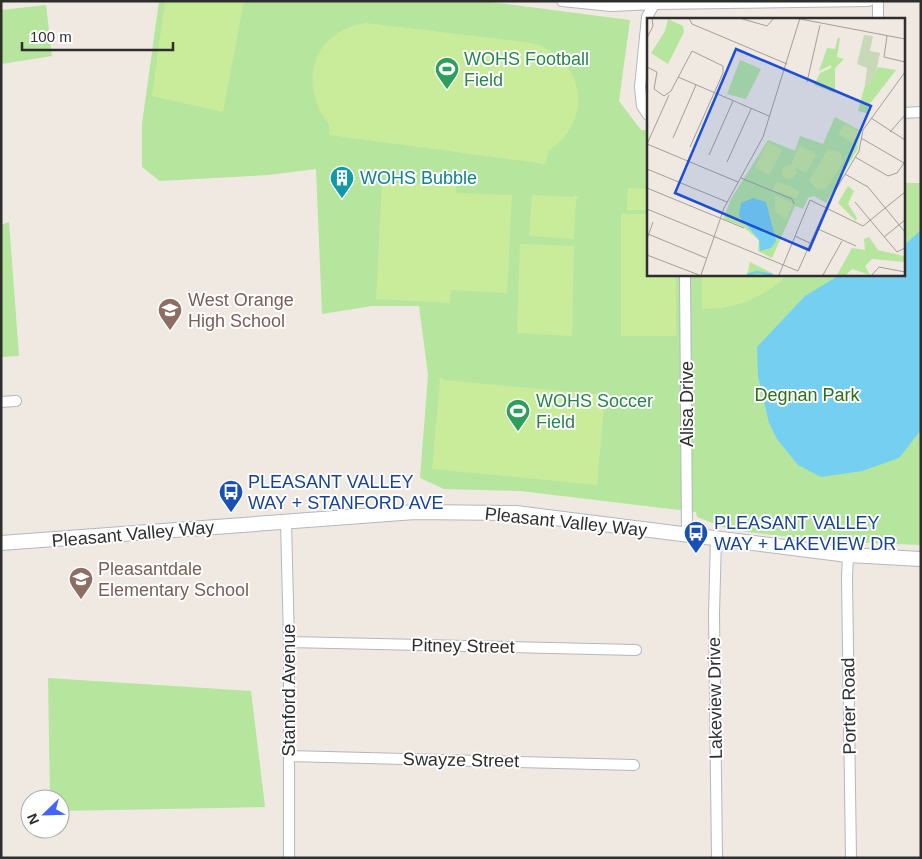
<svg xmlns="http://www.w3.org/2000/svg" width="922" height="859" viewBox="0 0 922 859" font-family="Arial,sans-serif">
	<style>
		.green { fill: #b6e59e }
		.pitch { fill: #c9ec9a }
		.water { fill: #75cff0 }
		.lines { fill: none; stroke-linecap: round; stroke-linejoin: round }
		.street-casing { stroke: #b4b7c1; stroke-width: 12 }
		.secondary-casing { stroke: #b4b7c1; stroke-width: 16 }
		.street { stroke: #fff; stroke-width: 10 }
		.secondary { stroke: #fff; stroke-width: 14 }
		.labels { text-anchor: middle; stroke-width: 4; stroke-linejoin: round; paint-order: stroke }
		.leisure-label { font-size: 18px; fill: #27864d; stroke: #fff; text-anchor: start }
		.culture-label { font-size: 18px; fill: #0d838f; stroke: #fff; text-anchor: start }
		.education-label { font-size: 18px; fill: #785e54; stroke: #fff; text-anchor: start }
		.park-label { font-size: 18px; fill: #2c6e1b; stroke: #fff }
		.street-label { font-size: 18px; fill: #2e2e2e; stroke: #fff }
		.transit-label { font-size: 18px; fill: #164399; stroke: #fff; text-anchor: start }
		.inset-river { fill: none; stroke: #75cff0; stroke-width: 2.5 }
		.inset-road { fill: none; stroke: #a29e99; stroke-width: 1 }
		.view { fill: #1d4ed8; fill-opacity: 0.15; stroke: #1d4ed8; stroke-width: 2.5 }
		.inset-edge { fill: none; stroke: #2e2e2e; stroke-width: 2.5 }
	</style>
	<rect width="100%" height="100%" fill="#efe9e1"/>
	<path class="green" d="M159,1H482L630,20L619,101L641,130H648V274H903V183H921V545L824,541L731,530L697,517L696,512L520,491L444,489L420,478L428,375L419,306H372L322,314L316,169L269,175L160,181L142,167V124Z
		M46,5L52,56L1,64V10Z
		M9,222L19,356L1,357V225Z
		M48,678L251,691L265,807L60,811V799H50Z"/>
	<path class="pitch" d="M165,1H244L223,112L152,96Z
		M366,23L533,43C586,60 594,121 548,151L546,164L329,135V124C307,97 304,56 337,34C346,27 356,25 366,23Z
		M382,182L456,185V193L512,195L507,293L451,290L450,303L376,299Z
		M628,188L648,189V210H627Z
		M532,195L573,197L575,195L579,198L576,200L574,239L529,236Z
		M621,214H648V274H676V336H621Z
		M520,244L574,246L572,336L517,333Z
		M702,274H788C764,298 736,309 702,309Z
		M441,377L444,380L605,395L597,485L432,469L440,381L438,379Z"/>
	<path class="water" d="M921,230V430L899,458L862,471L821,477L798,465L777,439L769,423L758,376L757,347L805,296L841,274H903V246Z"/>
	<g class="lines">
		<defs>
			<path id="street" d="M562,1L611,6L655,4L869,1
				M878,19V1
				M903,113L921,112
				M648,115L642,106L640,87L647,17L656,1
				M685,274L687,535
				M1,402L16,401
				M286,522L289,642V858
				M716,538L714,614L717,858
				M848,555L847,578L851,858
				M289,642L636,650
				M289,756L634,765"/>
			<path id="secondary" d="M1,543L415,512L516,513L848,555L921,559"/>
		</defs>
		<use href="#street" class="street-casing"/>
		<use href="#secondary" class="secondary-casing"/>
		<use href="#street" class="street"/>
		<use href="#secondary" class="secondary"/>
	</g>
	<defs>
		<symbol id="stadium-pin" viewBox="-11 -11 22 30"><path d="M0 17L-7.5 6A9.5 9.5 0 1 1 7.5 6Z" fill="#2e9e5b" stroke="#fff"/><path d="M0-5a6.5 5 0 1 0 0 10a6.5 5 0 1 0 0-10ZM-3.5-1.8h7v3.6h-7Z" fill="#fff"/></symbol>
		<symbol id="building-pin" viewBox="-11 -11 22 30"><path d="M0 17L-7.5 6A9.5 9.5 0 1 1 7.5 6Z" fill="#0f9aa8" stroke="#fff"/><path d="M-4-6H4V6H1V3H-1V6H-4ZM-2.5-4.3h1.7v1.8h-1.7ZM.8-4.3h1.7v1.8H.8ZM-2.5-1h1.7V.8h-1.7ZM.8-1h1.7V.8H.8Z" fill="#fff"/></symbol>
		<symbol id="school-pin" viewBox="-11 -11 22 30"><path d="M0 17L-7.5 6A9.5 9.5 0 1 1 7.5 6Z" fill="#8d6e63" stroke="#fff"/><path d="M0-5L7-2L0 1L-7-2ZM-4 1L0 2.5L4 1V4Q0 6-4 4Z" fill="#fff"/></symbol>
		<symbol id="bus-pin" viewBox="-11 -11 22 30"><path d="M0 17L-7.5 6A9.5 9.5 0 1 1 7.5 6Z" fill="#1a4fb4" stroke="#fff"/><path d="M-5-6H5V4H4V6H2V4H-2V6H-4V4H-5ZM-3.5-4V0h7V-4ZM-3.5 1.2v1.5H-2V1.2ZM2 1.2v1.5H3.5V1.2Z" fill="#fff"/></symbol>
	</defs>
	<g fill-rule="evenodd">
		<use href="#stadium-pin" x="433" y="55" width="28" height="38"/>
		<use href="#building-pin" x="328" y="164" width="28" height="38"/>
		<use href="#school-pin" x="156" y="296" width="28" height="38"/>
		<use href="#stadium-pin" x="504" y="397" width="28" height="38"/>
		<use href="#bus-pin" x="217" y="478" width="28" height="38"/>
		<use href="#bus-pin" x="682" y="519" width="28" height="38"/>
		<use href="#school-pin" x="67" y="565" width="28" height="38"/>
	</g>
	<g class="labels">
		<g class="leisure-label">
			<text x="464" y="65">WOHS Football<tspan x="464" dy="21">Field</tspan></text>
			<text x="536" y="407">WOHS Soccer<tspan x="536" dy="21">Field</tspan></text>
		</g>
		<g class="culture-label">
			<text x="360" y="184">WOHS Bubble</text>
		</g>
		<g class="education-label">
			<text x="188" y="306">West Orange<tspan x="188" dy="21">High School</tspan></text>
			<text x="98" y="575">Pleasantdale<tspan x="98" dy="21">Elementary School</tspan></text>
		</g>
		<g class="park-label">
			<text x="807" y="401">Degnan Park</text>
		</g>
		<g class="street-label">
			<text transform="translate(687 404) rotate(-90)" y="6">Alisa Drive</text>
			<text transform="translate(566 522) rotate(6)" y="6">Pleasant Valley Way</text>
			<text transform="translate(133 534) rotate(-5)" y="6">Pleasant Valley Way</text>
			<text transform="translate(463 646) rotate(1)" y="6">Pitney Street</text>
			<text transform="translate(289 690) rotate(-90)" y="6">Stanford Avenue</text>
			<text transform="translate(715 698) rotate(-91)" y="6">Lakeview Drive</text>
			<text transform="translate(849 706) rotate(-91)" y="6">Porter Road</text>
			<text transform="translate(461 760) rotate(1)" y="6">Swayze Street</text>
		</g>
		<g class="transit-label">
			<text x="248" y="488">PLEASANT VALLEY<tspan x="248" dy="21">WAY + STANFORD AVE</tspan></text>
			<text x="714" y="529">PLEASANT VALLEY<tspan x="714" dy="21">WAY + LAKEVIEW DR</tspan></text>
		</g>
	</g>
	<g transform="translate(647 18)">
		<rect width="258" height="258" fill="#efe9e1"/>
		<path d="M21,1L36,8L37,14L21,46L4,35L18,13ZM191,19L193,21L190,39L197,41L188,50V75L167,67L173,55L184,50V47L172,53L180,30L188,31ZM93,42L114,51L99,81L80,76ZM231,49L249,52L222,87L220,95L211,93L218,67L224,65ZM188,99L214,113L210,132L179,185L167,178L161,180L156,191L148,188L125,240L111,233L112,222L95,208L76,201L84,181L121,122L148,133L153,118L176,126ZM201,168L207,173L201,186L210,200L209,203L191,185ZM222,219L231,232L257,238V244L225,241L218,248L223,257L205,251L199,257H190L205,230L218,232L217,221ZM103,244L125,255L124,257H100Z" fill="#b6e59e"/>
		<path d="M217,17L226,18L223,33L233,35L229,54L224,65L218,67L220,50L210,46Z" fill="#c8d9b8"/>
		<path d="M198,106L213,114L210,128L191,116ZM121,124L135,132L122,157L108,149ZM152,127L170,136L159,155L144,148ZM181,131L193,134L196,144L180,170L171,172L162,163ZM135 154a7 7 0 1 1 14 0a7 7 0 1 1-14 0ZM130,163L149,171L147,177L149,172L152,174L149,180L126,172ZM128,177L146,186L139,202L128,193Z" fill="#c9ec9a"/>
		<path d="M106,180L119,184L129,223L124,230L113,233L112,222L92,198L94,185Z" fill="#75cff0"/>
		<path class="inset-river" d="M100,257L110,254L126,257"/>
		<path class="inset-road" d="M42,0L45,6L140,46M92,0L120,8L127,0M148,0L258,21M240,18L237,39L258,44M0,20L6,8L5,0M0,49L10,54L7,71L17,78L24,73L45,33L76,48V55L43,129M31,59L122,98M160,64L173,7M224,100L258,122M243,114L258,97M26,120L49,67M214,120L257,145M0,126L91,164M0,126L22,77M62,137L86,83M208,139L241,158L250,155L257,145M80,144L104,91M0,151L80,184M198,156L221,169L258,214M94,160L145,181L147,186M0,170L97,210M208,184L250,234L258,230M0,191L151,253L182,183L212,133L216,112L258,54M171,211L209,228M1,216L59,240M148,218L165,226M237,219L258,202M0,221L6,204M0,237L52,257M54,257L77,190L116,119L153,0M132,257L163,182L216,208L258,174M176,257L195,223M225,257L232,249L258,254"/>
		<path class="view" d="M89,31L224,88L162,232L28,175Z"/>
		<rect width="258" height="258" class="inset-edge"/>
	</g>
	<rect width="922" height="859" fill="none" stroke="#2e2e2e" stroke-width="5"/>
	<g transform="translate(45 814) rotate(247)"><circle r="24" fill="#ffffff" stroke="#ababab"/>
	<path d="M0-4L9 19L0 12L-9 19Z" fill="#4264fb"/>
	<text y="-8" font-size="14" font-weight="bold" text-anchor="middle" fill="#2e2e2e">N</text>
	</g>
	<path d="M22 42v8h151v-8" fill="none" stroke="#2e2e2e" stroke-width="2.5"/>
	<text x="30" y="42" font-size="15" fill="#2e2e2e" stroke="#ffffff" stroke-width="4" paint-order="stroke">100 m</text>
</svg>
